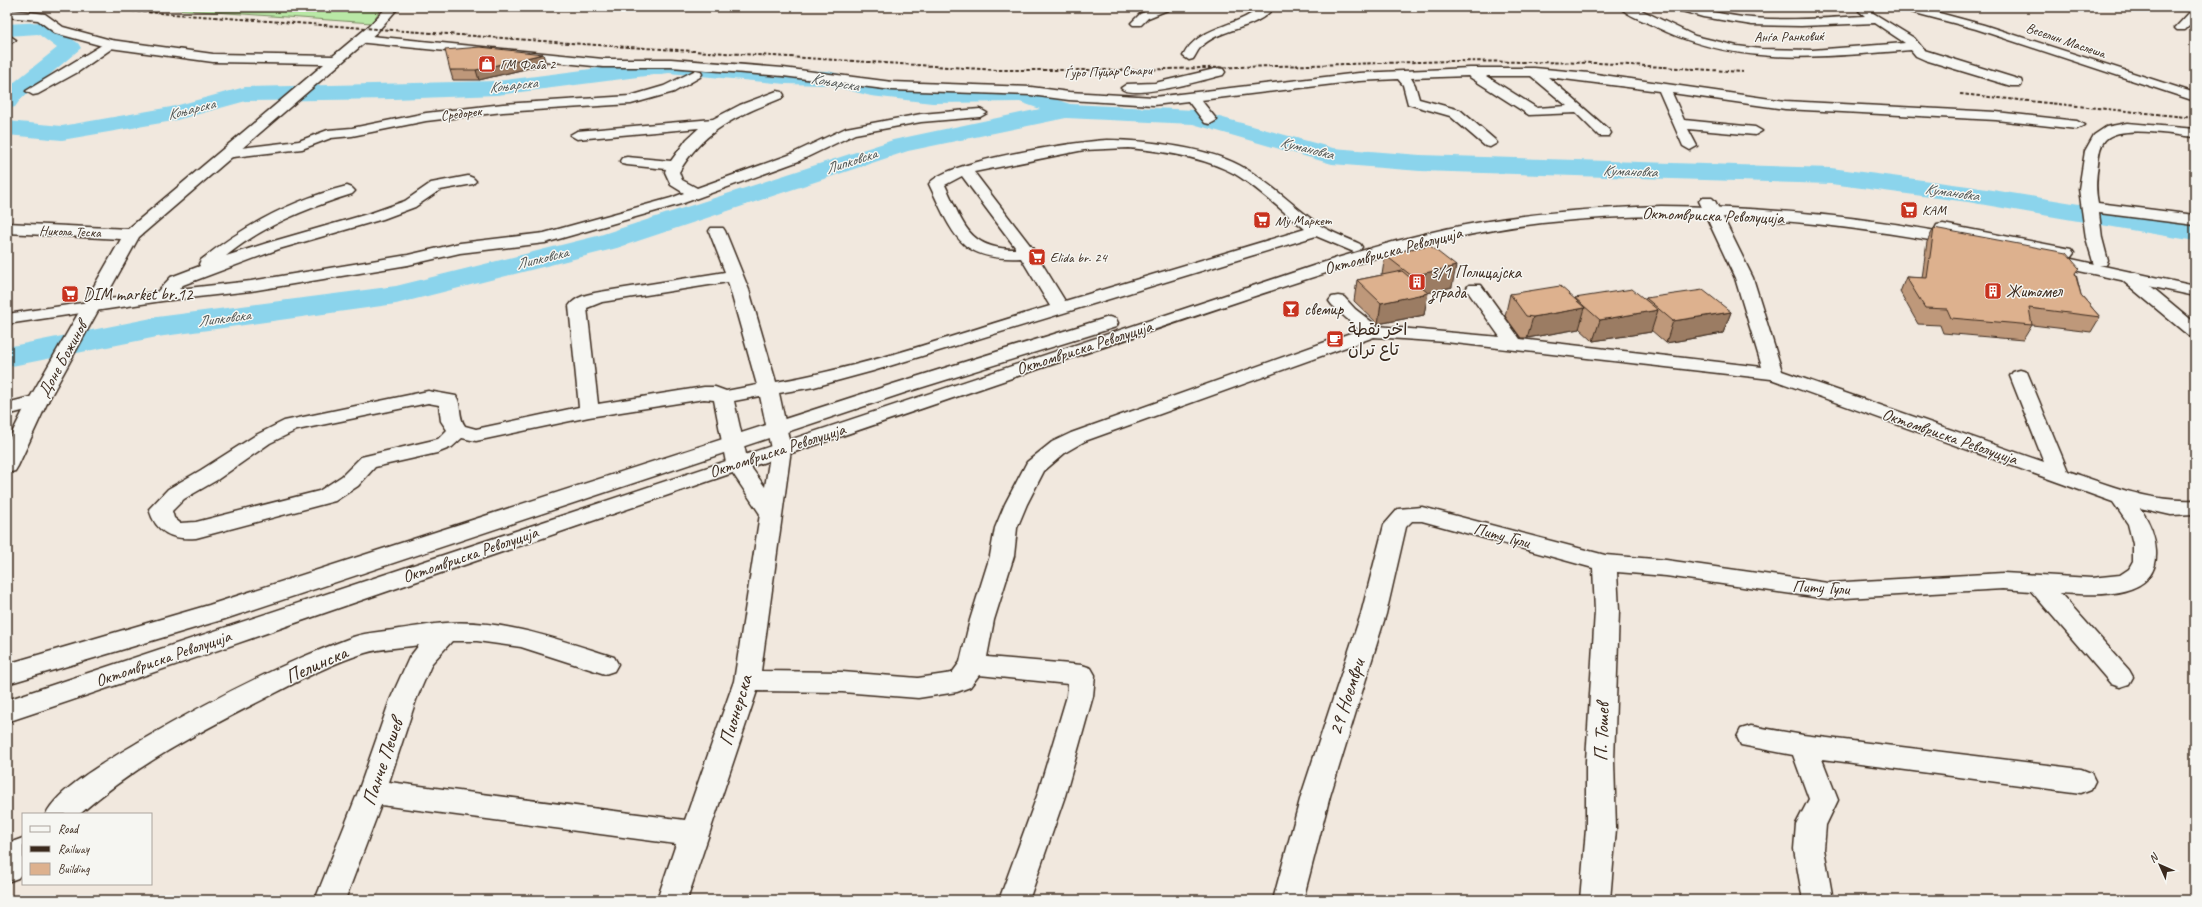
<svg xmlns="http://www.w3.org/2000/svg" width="2202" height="907" viewBox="0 0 2202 907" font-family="Caveat,'Playpen Sans Arabic',sans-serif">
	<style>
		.green { fill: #b9e8a6; stroke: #7a8962 }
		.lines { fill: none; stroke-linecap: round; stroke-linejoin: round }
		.river { fill: #8bd4ec; fill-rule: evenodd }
		.street-casing { stroke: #3b2a1e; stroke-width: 3 }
		.secondary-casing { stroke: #3b2a1e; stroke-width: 3 }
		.street { fill: #f6f6f2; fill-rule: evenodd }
		.secondary { fill: #f6f6f2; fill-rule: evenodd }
		.rail { stroke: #3b2a1e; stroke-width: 2; stroke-dasharray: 3.5 2; stroke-linecap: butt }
		.wall { fill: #be987a; stroke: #3b2a1e }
		.shaded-wall { fill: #9b7c63; stroke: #3b2a1e }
		.building { fill: #ddb18e; stroke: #3b2a1e }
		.labels { text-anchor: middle; stroke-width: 3; stroke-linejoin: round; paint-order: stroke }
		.far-street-label { font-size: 14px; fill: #3b2a1e; stroke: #f6f6f2 }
		.far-poi-label { font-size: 14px; fill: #3b2a1e; stroke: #f6f6f2; text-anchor: start }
		.far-water-label { font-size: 15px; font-style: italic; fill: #4f5452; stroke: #f6f6f2 }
		.street-label { font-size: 17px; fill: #3b2a1e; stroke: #f6f6f2 }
		.poi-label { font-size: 17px; fill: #3b2a1e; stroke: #f6f6f2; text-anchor: start }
		.near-street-label { font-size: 20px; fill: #3b2a1e; stroke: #f6f6f2 }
	</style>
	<rect width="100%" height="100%" fill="#f1e8de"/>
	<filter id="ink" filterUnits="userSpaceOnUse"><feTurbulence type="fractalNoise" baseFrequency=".025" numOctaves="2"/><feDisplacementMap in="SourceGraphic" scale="8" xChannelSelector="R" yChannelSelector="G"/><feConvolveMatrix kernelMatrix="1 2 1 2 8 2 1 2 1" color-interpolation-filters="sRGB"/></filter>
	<g filter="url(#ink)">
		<path class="green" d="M142,7H382L372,23Z"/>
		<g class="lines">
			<path class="river" d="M42,22L49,24L78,43L81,48L20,100L15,107L7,109V88L57,48L38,34L7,36V24Z
				M669,59L785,70L828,71L871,82L932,89L1022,88L1070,104L1194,110L1333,148L1420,155L1831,168L1968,186L2195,223V241L1968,202L1831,184L1420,171L1332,164L1193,124L1066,118L908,151L617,248L396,304L157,337L7,367V347L157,317L396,286L597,236L893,140L1040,109L1020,102L932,103L871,96L828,85L785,84L669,73L497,95L394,99L246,101L173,121L62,140L7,135V121L62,126L171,107L245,87L497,81Z"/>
			<defs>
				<path id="street" d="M1158,7H1175L1148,18L1141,25H1133L1131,23L1140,14Z
					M1261,7H1274C1256,31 1219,27 1200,48C1197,51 1196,55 1193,59L1189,60L1183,56C1199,25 1236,28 1261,7Z
					M1620,7H1635L1695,36L1737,46L1761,49L1812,50L1905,43L1875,23L1801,26L1752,25L1703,17L1675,9L1673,7C1700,7 1725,16 1752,18C1790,21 1828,18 1865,16L1859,11L1865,8L1914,38L1924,50L2021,80L2022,83L2021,86H2011L1925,60L1916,56L1911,50C1820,57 1736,68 1652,25C1643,20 1626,15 1620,7Z
					M1898,7H1917L1984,25L2195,93V101L1976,29L1900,9Z
					M2195,10V20L2185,30H2177L2175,28L2177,26L2191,11Z
					M361,35L603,59H671L783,68L892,82L1031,87L1069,92L1154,97L1359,73L1470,68H1534L1589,73L1785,101L1996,112L2077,121L2084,125L2077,129L1996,120L1785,109L1672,93L1684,120L1755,127L1762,131L1755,135L1688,129L1697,146L1690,150L1683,146L1659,91L1548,77L1609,130L1611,133L1609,136H1599L1576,113L1529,115L1468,76L1411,78L1415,85L1419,99L1460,110L1495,140L1497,143L1490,147L1485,146L1450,116L1408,104L1403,85L1398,79L1359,81L1201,100L1217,120L1210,124L1205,123L1188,101L1154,105L1069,100L1031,95L892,90L783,76L671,67H603L357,42L355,39ZM1486,76H1531L1567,106L1537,108Z
					M10,36L16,40L7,45V37Z
					M110,40L114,41L116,44L114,47L78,72L38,94L33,95L26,91Z
					M1219,68L1223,69L1225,72L1223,75C1208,79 1130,101 1121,88L1127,84L1155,83Z
					M696,70L700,71L702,74L700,77L674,92L631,104L503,112L426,121L352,136L331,138L302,149L225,158L218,154L225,150L299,141L328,130L352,128L426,113L503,104L630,96L664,86Z
					M777,91L782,92L784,95L782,98C737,116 704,129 679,172L682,180L697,188L789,155L846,128L921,114L980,109L987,113L980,117L921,122L855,134L799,161L681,204L545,243L460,253L408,265L251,291L162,301L7,324V314L157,292L171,277L200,266L199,264L201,260C245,225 292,200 347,186L352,188L355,191L352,194C307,208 263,226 226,256L267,243L371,213L405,201L431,183L468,176L473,178L476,181L473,184L440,190L415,207L383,219L279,249L183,285L179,289L251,281L408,255L460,243L544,233L671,198L684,193L671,185L665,172L666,169L627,165L622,164L620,161L622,158L627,157L671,161L687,139L699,128L577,139L570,135L577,131L713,119L740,105Z
					M2127,123L2195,129V137C2173,135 2120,124 2105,140C2099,147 2099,156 2098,164C2096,178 2095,189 2098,203L2195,215V225L2099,213L2102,238L2108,261L2106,265H2094L2086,238L2079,189L2085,151L2094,135L2106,127Z
					M1107,140C1146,140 1213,148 1246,169C1273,185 1295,208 1321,226C1333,233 1347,238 1360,244L1362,247L1360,250L1354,252L1316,236L873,371L814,387L779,393L791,449L761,671L842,672L918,678L952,673L960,662L970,620L990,556L995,528L1005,504L1027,462L1052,442L1071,433L1359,330L1332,305L1329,301L1332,297L1338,296L1344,297L1355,309L1377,326L1500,337L1466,289L1469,285H1481L1520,339L1762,367L1735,278L1699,201L1702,198H1712L1715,201L1753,278L1782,371L2044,462L2010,376L2013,372L2020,370L2027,372L2068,471C2111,486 2150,502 2195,500V514L2171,515L2140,508C2150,522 2155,535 2156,551C2159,601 2094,595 2060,593L2129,670L2133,677L2129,684L2120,687L2111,684L2031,591L2003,589L1828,599L1666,576L1617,572L1619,611L1614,761L1616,829L1610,900H1580L1586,829V761L1595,611L1593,568L1422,521H1412L1406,527L1386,614L1330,796L1303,900H1273L1301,796L1361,614L1384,525L1398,509L1422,507L1605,555L1666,560L1828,583L2003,573L2091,578L2120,575L2129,569L2133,562V544L2128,524L2113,502L1771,379L1446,342L1374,337L1085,441L1066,452L1044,471L1027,504L1017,528L1014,556L994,620L987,657L1082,665L1091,668L1095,675L1093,696L1065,796L1029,900H999L1037,796L1067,696L1068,684L979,675L970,687L957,692L918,698L842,692L757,691L687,900H657L676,844L381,805L345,900H315L358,792L390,700L409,658L419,645C401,648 381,648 365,653C329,664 295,683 262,700C199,732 134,766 80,814H46C59,787 115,756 142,740C209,701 279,664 353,637C368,632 384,632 399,629C415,627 430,624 446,623C504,619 560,640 614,657L618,664L614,671L605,674L521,647L477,641H452L432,663L416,700L389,782L685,820L734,681L760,514L726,463L714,400L704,399L589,417L476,441L462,438L452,447L437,453L375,467L358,486L335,501L196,538C172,540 156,533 149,509L168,489L201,470L256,435L284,421L428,391L456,396C462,405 458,417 465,426L476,429L579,407L569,306C576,296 589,294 600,292L725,272L709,231L711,228H723L725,231L749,290L776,382C869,366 959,333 1050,306L1021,258C959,261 953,234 929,184C946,160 1076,142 1107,140ZM1128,148C1162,151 1204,157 1235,174C1260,189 1281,211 1305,229L1065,301L1033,249L974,172L1084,150ZM962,176L1015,247V249C967,249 963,222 945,185ZM728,282L757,385L726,391L715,387H704L598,404L587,308L602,302ZM760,396L771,449L765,487L748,463L734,401ZM428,403L439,405L441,421L447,430L438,439L361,457L342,476L319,491L196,522L180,523L174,518L172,511L184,499L217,480L270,443L297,430Z
					M2129,272L2135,273L2195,323V337L2189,336L2123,281L2120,277L2123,273Z
					M38,395L45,397L48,401L45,405L7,415V403Z
					M1751,726L1803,735L2081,769L2091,773L2095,781L2091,789L2081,793L1822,759L1838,800L1826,825L1824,849L1833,900H1803L1794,849L1796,824L1809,799L1793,755L1741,745L1737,737L1741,729Z
					M23,838V872L18,878L7,882V848L12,842Z"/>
				<path id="secondary" d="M387,7H399L377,32L139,237L48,401L18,466L15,471L7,473V443L28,401L121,239L7,233V223L128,229L324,64L213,62L110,48L55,33L38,20L7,17V9L45,14L63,27L111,40L213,54L333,56L369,26Z
					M1661,206C1753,207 1844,214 1936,231L1935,229L1937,225L1943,224L2071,249L2074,253L2071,257L2067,258L2195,286V296L2042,263L2039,259L2046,254L1967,239L1965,244L1959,245C1821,220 1682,207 1542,223C1439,235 1343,267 1246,299C1165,326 1084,353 1003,381C781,456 558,533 336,609C226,647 117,686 7,722V700L1337,258C1385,244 1433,230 1482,222C1541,212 1601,208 1661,206Z
					M1109,317L1116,319L1118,323L1116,327L907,392L225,619L7,684V664L209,605L893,384Z"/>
			</defs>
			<use href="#street" class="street-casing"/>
			<use href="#secondary" class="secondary-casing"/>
			<use href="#street" class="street"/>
			<use href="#secondary" class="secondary"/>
			<path class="rail" d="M77,7L597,45L997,70H1132L1454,61L1599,63L1743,72
				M1960,94L2195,118"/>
		</g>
		<path class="wall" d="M546,64L479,80H453L450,70Z
			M1934,228L2076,274L2081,295L2100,317L2091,332L2032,325L2023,340L1943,333L1940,325L1918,324L1900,292L1906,277L1922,278L1927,242Z
			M1385,255L1452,287L1427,293L1424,315L1378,324L1354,301L1357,280L1382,275Z
			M1510,294L1575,299V298L1645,300L1646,298L1731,312L1723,333L1666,343L1651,330V332L1593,341L1579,328V329L1527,338H1521L1505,316Z"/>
		<path class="shaded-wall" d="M543,54L546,64L479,80L476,70Z
			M1456,266L1452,287L1419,295L1428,293L1424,315L1378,324L1381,303L1408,297L1412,276Z
			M1585,308L1579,329L1527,338L1533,317Z
			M1658,310L1651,332L1593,341L1600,320Z
			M1731,312L1723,333L1666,343L1673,321Z"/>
		<path class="building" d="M480,47L543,54L476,70H450L445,50Z
			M1934,228L2066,253L2079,268L2075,273L2081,295L2100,317L2029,308L2032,325L1951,318L1947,309L1925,308L1906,277L1927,278Z
			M1429,245L1456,266L1412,276L1385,255Z
			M1402,271L1428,293L1381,303L1357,280Z
			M1560,286L1585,308L1533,317L1526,316L1510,294Z
			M1632,289L1658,310L1600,320L1575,298Z
			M1703,290L1731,312L1673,321L1646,298Z"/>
	</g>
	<defs>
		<symbol id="shop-square" viewBox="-11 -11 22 22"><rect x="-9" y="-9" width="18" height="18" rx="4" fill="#c8321e" stroke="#f6f6f2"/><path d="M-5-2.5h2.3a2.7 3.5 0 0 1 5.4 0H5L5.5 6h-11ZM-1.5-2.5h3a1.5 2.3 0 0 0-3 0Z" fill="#fff"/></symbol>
		<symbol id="supermarket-square" viewBox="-11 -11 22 22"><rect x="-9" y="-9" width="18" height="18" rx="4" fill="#c8321e" stroke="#f6f6f2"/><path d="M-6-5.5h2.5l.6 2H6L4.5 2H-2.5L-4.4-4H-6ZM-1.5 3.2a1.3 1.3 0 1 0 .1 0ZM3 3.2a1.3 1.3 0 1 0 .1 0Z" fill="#fff"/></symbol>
		<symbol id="building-square" viewBox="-11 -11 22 22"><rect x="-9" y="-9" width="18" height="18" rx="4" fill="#c8321e" stroke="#f6f6f2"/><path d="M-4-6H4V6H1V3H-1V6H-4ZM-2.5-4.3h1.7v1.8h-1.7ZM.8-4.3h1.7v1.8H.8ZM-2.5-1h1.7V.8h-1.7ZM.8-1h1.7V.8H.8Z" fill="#fff"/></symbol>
		<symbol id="bar-square" viewBox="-11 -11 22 22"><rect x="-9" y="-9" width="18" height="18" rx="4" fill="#c8321e" stroke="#f6f6f2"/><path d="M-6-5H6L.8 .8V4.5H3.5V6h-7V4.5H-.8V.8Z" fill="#fff"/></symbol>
		<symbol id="cafe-square" viewBox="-11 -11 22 22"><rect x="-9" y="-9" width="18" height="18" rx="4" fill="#c8321e" stroke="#f6f6f2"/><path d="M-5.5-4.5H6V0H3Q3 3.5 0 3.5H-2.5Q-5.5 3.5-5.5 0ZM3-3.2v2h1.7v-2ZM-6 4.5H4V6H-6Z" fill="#fff"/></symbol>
	</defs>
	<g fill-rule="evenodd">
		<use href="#shop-square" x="477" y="54" width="20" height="20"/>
		<use href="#supermarket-square" x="1899" y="200" width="20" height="20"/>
		<use href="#supermarket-square" x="1252" y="210" width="20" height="20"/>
		<use href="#supermarket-square" x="1027" y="247" width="20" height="20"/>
		<use href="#building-square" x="1407" y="272" width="20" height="20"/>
		<use href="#building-square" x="1983" y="281" width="20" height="20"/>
		<use href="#supermarket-square" x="60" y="284" width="20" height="20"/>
		<use href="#bar-square" x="1281" y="299" width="20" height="20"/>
		<use href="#cafe-square" x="1325" y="329" width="20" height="20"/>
	</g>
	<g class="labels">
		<g class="far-street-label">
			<text transform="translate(1789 36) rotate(-1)" y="5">Анѓа Ранковиќ</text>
			<text transform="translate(2066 40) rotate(19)" y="5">Веселин Маслеша</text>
			<text transform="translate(1108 71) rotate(-2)" y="5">Ѓуро Пуцар Стари</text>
			<text transform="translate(461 113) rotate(-7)" y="5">Средорек</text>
			<text transform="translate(70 231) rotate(2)" y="5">Никола Теска</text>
		</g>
		<g class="far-poi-label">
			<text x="500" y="69">ГМ Фаба 2</text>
			<text x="1922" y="215">КАМ</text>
			<text x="1275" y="225">Му Маркет</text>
			<text x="1050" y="262">Elida br. 24</text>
		</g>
		<g class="far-water-label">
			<text transform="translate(835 82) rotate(10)" y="5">Коњарска</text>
			<text transform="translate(513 85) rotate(-6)" y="5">Коњарска</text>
			<text transform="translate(191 109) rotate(-14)" y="5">Коњарска</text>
			<text transform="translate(1307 148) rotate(14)" y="5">Кумановка</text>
			<text transform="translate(851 161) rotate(-18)" y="5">Липковска</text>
			<text transform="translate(1630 171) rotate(2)" y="5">Кумановка</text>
			<text transform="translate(1952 192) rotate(8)" y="5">Кумановка</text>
			<text transform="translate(542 258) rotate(-14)" y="5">Липковска</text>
			<text transform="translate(224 318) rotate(-8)" y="5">Липковска</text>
		</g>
		<g class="street-label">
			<text transform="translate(1713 215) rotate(2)" y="6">Октомвриска Револуција</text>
			<text transform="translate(1393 250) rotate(-15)" y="6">Октомвриска Револуција</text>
			<text transform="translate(1084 347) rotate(-18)" y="6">Октомвриска Револуција</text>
			<text transform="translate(62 359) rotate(-61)" y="6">Доне Божинов</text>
			<text transform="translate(1950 436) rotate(19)" y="6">Октомвриска Револуција</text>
			<text transform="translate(777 450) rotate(-18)" y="6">Октомвриска Револуција</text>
			<text transform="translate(1502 535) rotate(15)" y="6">Питу Гули</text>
			<text transform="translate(470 554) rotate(-19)" y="6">Октомвриска Револуција</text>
			<text transform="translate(1821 587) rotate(3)" y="6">Питу Гули</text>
			<text transform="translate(163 658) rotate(-19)" y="6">Октомвриска Револуција</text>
		</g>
		<g class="poi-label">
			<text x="1430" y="278">3/1 Полицајска<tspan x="1430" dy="20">зграда</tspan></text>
			<text x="2006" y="297">Житомел</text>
			<text x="83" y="300">DIM market br.12</text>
			<text x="1304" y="315">свемир</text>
			<text x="1348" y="335">اخر نقطة<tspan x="1348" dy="20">تاع تران</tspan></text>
		</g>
		<g class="near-street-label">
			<text transform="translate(316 664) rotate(-24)" y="7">Пелинска</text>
			<text transform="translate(1346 697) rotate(-72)" y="7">29 Ноември</text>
			<text transform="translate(735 710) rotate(-73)" y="7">Пионерска</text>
			<text transform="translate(1601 732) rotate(-88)" y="7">П. Тошев</text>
			<text transform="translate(382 762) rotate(-71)" y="7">Панче Пешев</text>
		</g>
	</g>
	<rect width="2202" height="907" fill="none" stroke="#f6f6f2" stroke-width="24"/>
	<rect x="12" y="12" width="2178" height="883" fill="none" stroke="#3b2a1e" stroke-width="1.5" filter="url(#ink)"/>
	<rect x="22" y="813" width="130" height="72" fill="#f6f6f2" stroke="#aba49d"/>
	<rect x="30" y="826" width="20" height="6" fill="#f6f6f2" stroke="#aba49d"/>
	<text x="58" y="833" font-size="12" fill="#3b2a1e">Road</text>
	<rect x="30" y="846" width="20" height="6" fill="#3b2a1e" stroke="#aba49d"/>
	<text x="58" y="853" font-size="12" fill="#3b2a1e">Railway</text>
	<rect x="30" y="863" width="20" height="12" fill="#ddb18e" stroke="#aba49d"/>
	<text x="58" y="873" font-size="12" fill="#3b2a1e">Building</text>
	<g transform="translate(2160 865) rotate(315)" stroke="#f6f6f2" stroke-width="3" paint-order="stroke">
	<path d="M0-3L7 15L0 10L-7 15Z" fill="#3b2a1e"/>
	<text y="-6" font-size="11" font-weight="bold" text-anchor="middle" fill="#3b2a1e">N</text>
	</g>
</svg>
